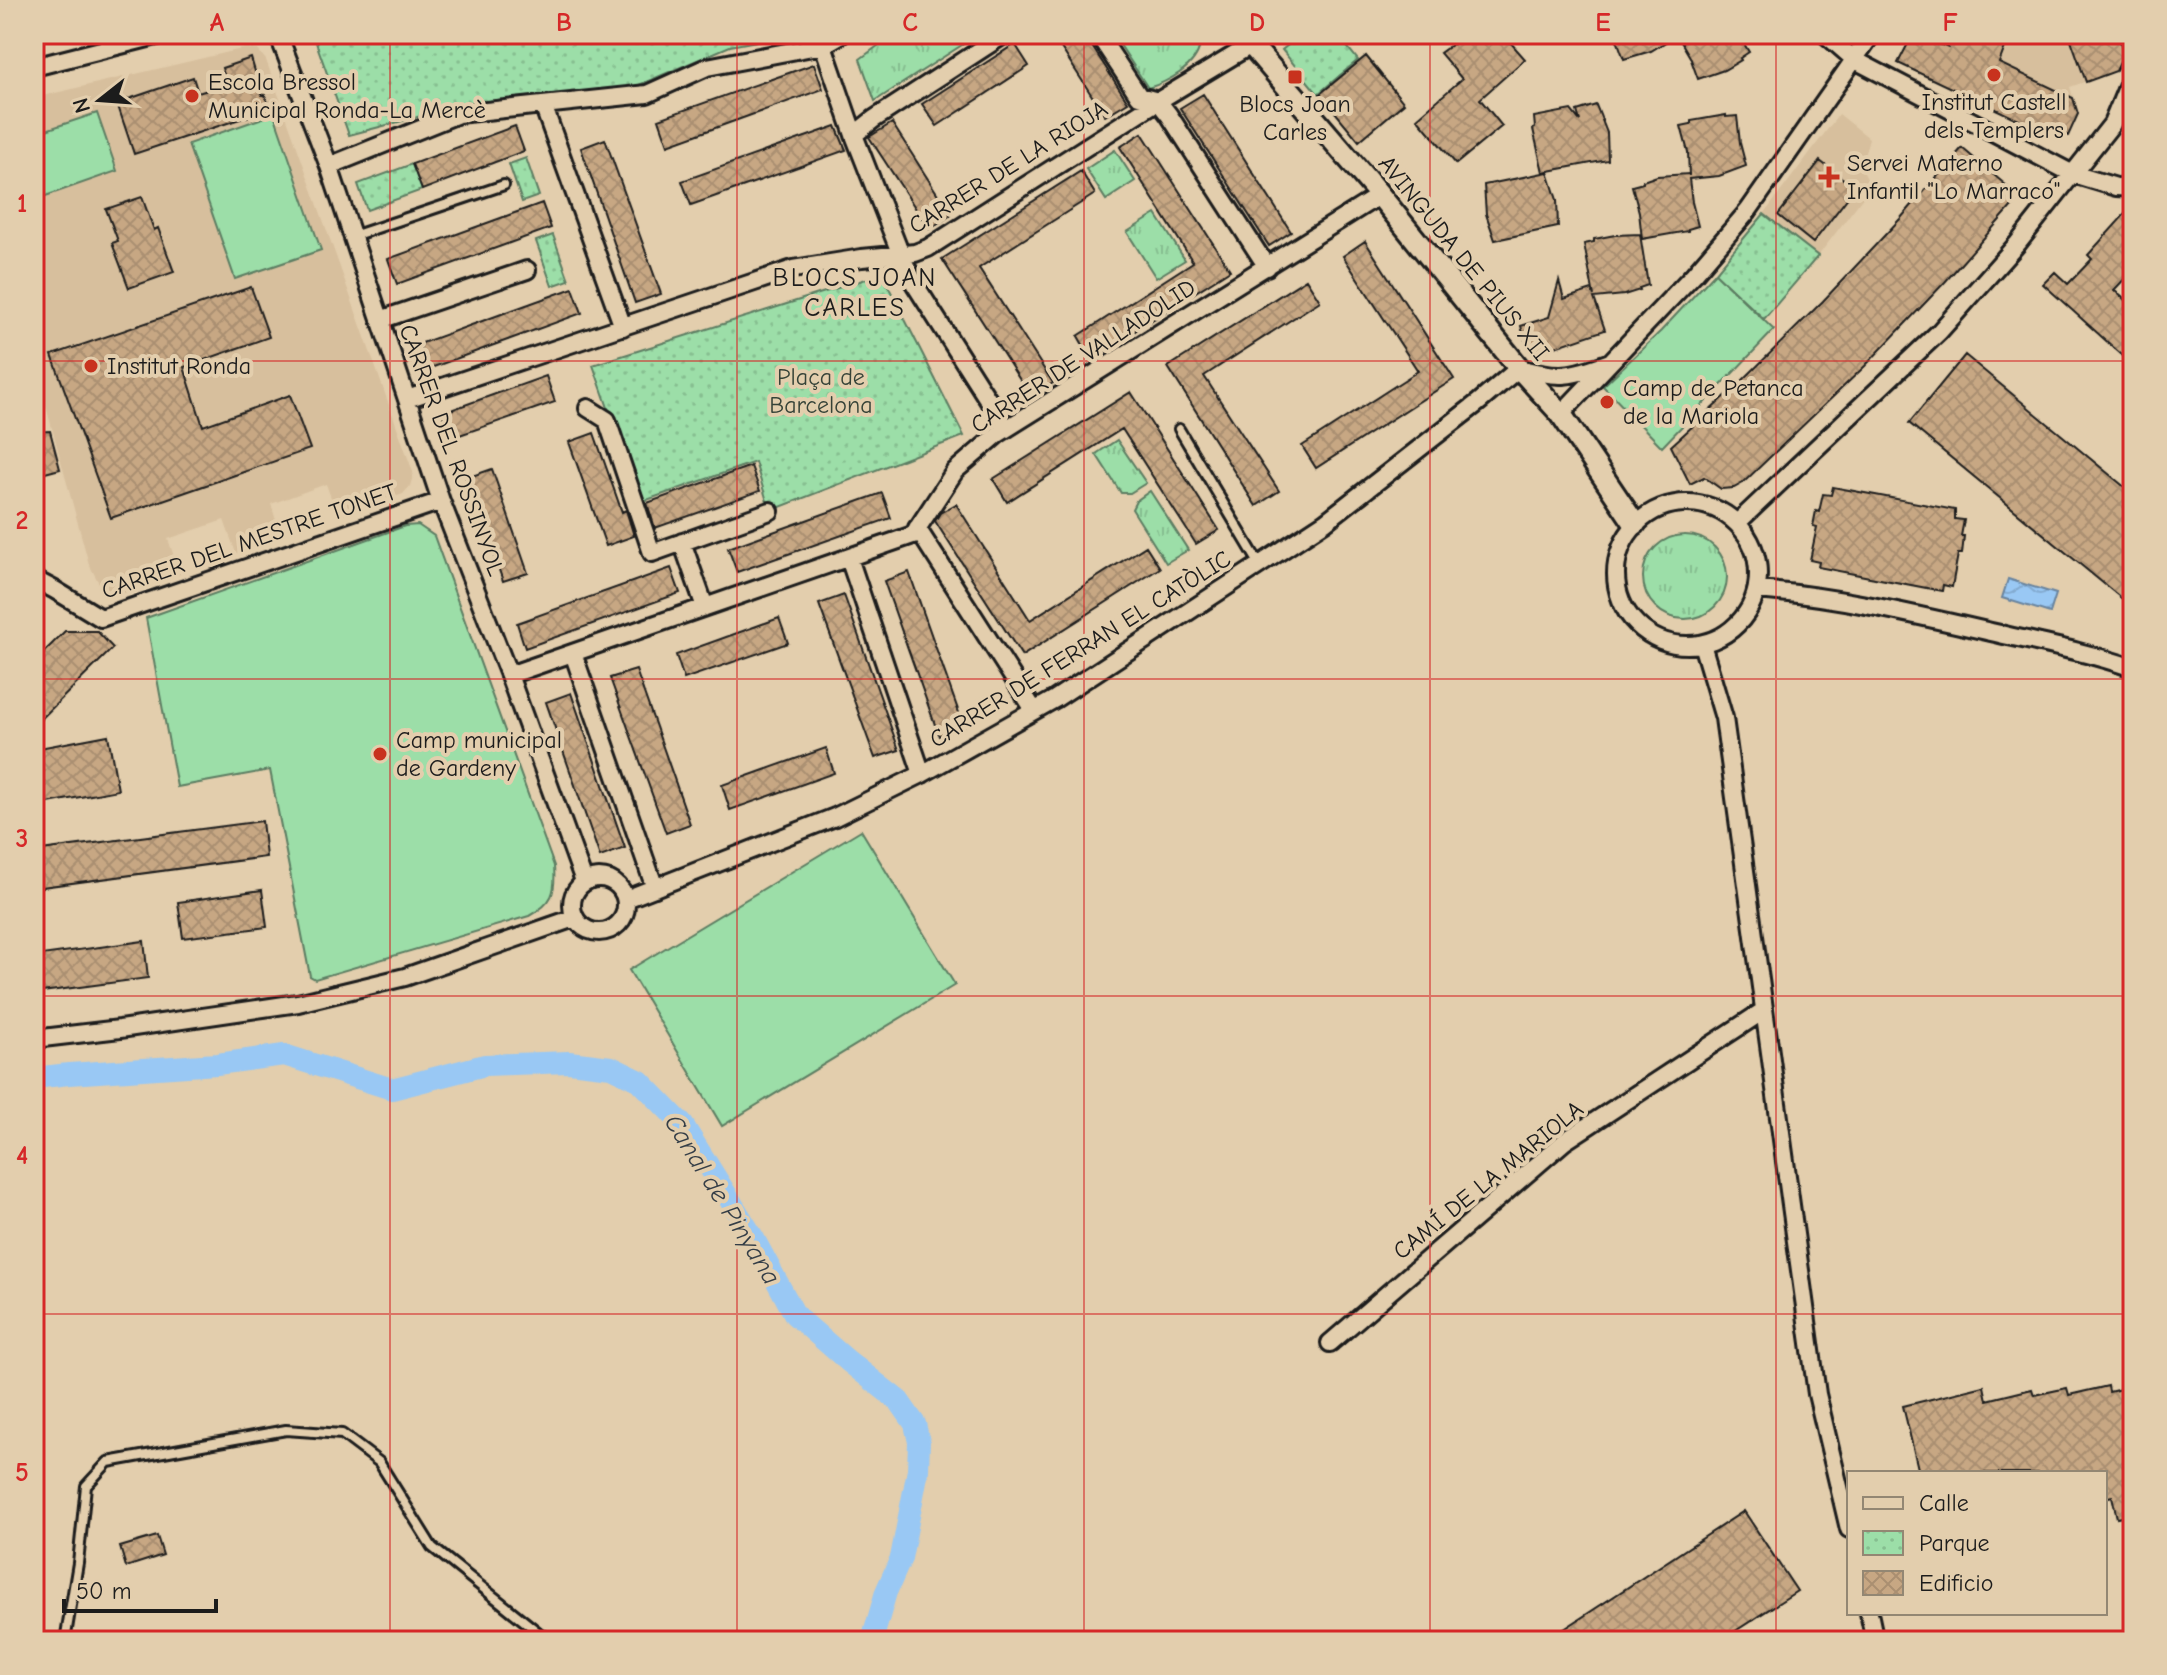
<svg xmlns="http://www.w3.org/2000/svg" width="2167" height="1675" viewBox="0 0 2167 1675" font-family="'Comic Neue',sans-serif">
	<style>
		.built { fill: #d7bf9d }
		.grass { fill: url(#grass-tufts); stroke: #5c7d62; stroke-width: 2 }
		.park { fill: url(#park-dots); stroke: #5c7d62; stroke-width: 2 }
		.pitch { fill: #9cdea8; stroke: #5c7d62; stroke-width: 2 }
		.water { fill: url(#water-waves); stroke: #67839e; stroke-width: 2 }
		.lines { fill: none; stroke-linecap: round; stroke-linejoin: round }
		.canal { stroke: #99c8f4; stroke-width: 22 }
		.building { fill: url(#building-cross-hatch); stroke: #1c1c1c; stroke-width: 2 }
		.service-casing { stroke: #1c1c1c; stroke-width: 14 }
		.minor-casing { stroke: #1c1c1c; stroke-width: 22 }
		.tertiary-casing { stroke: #1c1c1c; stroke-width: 26 }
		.service { stroke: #e3cead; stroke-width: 8 }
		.minor { stroke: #e3cead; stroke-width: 16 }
		.tertiary { stroke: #e3cead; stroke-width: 20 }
		.grid { fill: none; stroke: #d62828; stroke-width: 2; stroke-opacity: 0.55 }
		.poi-dot { fill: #c8321e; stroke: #e3cead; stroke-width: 3 }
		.labels { text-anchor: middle; stroke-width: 8; stroke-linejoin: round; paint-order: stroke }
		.poi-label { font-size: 24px; fill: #1c1c1c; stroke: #e3cead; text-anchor: start }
		.street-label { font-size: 24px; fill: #1c1c1c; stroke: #e3cead }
		.park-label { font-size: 24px; fill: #364338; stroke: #e3cead }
		.neighbourhood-label { font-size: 26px; letter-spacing: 2px; fill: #1c1c1c; stroke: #e3cead }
		.water-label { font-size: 26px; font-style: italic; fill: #353e47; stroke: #e3cead }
		.neatline { fill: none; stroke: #d62828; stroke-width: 3 }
		.grid-label { font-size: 26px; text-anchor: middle; font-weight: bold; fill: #d62828 }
	</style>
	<defs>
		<pattern id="grass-tufts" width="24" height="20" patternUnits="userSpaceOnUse" patternTransform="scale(2)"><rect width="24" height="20" fill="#9cdea8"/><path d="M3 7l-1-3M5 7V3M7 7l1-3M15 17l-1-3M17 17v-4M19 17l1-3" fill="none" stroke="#86be90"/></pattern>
		<pattern id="park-dots" width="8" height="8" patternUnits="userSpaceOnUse" patternTransform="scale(2)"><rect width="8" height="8" fill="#9cdea8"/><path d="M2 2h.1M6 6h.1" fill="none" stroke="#86be90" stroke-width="1.8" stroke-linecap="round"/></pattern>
		<pattern id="water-waves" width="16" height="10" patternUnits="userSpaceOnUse" patternTransform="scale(2)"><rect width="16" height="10" fill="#99c8f4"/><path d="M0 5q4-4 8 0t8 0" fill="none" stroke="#83abd1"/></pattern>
		<pattern id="building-cross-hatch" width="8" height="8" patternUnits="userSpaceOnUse" patternTransform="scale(2)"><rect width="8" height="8" fill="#c7a783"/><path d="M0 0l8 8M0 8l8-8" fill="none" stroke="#aa8f71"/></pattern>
	</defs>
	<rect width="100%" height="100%" fill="#e3cead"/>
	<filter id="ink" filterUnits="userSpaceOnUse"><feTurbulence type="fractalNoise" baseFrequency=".0125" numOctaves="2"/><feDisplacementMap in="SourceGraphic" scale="16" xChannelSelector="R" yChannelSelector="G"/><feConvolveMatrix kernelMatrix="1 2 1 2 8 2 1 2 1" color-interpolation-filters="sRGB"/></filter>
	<g filter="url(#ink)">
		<path class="built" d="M1911,34H2132L2116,71L2070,87L2078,114L2068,136L2043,124L2039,132L2029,128L2030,126L1898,63Z
			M246,48L258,50L266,60L413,472L412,479L410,486L403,494L338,517L326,484L271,504L281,537L236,553L224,520L168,539L180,574L109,598L105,595L89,564L34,362V98Z
			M1839,114L1869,138L1861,167L1871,187L1818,256L1764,214Z"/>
		<path class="grass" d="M894,34H979L875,101L860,59Z
			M1113,34H1195L1200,45C1196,67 1168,82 1148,88Z
			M1115,150L1135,181L1106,200L1086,169Z
			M1156,214L1185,260L1156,278L1127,232Z
			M1117,440L1146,483L1130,493H1121L1096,454Z
			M1150,491L1188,550L1166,563L1132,509L1136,501Z
			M1643 577a42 42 0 1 1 84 0a42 42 0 1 1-84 0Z"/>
		<path class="park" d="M313,34H795L730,46L632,88L467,104L349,135Z
			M1301,34H1337L1358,60L1318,94L1282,50Z
			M526,158L539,196L522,202L509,164Z
			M412,164L422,190L367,210L358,184Z
			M1764,214L1818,256L1764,319L1715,273Z
			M553,235L569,280L552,286L536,241Z
			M882,274L964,436L770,511L755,462L641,502L593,365Z"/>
		<path class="pitch" d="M97,113L117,171L34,200V134Z
			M274,114L321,250L235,279L188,144Z
			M1715,273L1774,330L1662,447L1603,386L1661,331Z
			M418,525L434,536L554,866C556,893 553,903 529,916L315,979L310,976L270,770L177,787L146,618L405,526Z
			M861,830L955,985L722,1126L629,970Z"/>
		<path class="water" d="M2008,579L2056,594L2050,613L2002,598Z"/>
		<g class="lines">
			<path class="canal" d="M34,1078L69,1074L217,1064L284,1055L392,1089L485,1065L569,1062L611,1067L640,1081L683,1125L753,1237L795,1315L848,1361L899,1401L915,1424L919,1442L918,1470L901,1558L886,1592L872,1641"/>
		</g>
		<path class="building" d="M1052,34H1084L1128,102L1105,116Z
			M1466,34H1503L1525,59L1480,99L1502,126L1456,164L1417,118L1462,79L1440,53Z
			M1615,34H1738L1749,52L1740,58L1741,60L1724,70L1698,79L1690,57L1677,35L1651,51L1624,59Z
			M1913,34H1918L1948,48L1953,34H2010L1999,63L2073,98L2078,114L2068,136L2043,124L2040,130L1898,63Z
			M2069,34H2118L2124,54L2116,71L2086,82Z
			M1015,44L1029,66L937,126L922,104Z
			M1366,56L1404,103L1359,141L1320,94Z
			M251,58L262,95H265L270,109L134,154L117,103L193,77L198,93L227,84L222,68Z
			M814,64L823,89L668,145L659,119Z
			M1203,94L1291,232L1269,246L1180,108Z
			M1596,105L1607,133L1608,160L1543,172L1533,129L1535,128L1534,117L1571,110L1580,121L1577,111Z
			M1726,115V117L1737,116L1740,143L1746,166L1719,176L1689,179L1692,202L1698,226L1688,229V231L1642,239L1639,212L1632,186L1643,183V181L1657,176L1689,174V176L1688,152L1681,126L1691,124V121Z
			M892,123L951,215L929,229L869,137Z
			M515,126L524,151L422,190L412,164Z
			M836,126L846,150L691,205L682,181Z
			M1142,133L1230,270L1091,359L1078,336L1193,262L1120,147Z
			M605,139L661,294L635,303L581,148Z
			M1962,148L2020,197L1945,282L1865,366L1743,483L1734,488L1721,489L1704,477L1690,484L1671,446L1742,381L1823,301L1900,219Z
			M1820,161L1855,188L1813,243L1778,215Z
			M1081,171L1095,194L979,268L1053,383L1031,397L942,259Z
			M1548,172L1557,200L1558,227L1495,240L1486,214L1484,185Z
			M142,197L154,230L158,228L174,272L129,288L112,243L118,241L106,209Z
			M542,203L551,228L397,284L388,259Z
			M2133,205V270L2114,290L2133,307V365L2043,284L2055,272L2068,284L2092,259L2088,255Z
			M1640,234L1648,285L1639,288L1640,290L1624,295L1594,298L1605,330L1538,353L1532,349L1525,340L1521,326L1549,317L1559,281L1564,299L1592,290L1594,296L1584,244L1594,242V239L1615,235Z
			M1365,241L1454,379L1316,468L1302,446L1418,371L1343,256Z
			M1306,279L1320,301L1204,376L1279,491L1256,506L1168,367Z
			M251,287L269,337L184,367L203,426L290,395L310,449L111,518L52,355Z
			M573,288L582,313L428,369L419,344Z
			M1965,355L2133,494V608L1909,423Z
			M546,376L555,402L451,438L442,413Z
			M1131,392L1219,530L1196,544L1122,429L1007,502L993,479Z
			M50,431L60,469L34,476V432Z
			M594,433L622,512L626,510L634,536L606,546L569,442Z
			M751,466L760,491L655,528L647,503Z
			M492,469L528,573L503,581L466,478Z
			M1833,487L1955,510V519L1964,520L1961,536H1964L1962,554H1958L1952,587L1943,585L1942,591L1818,567L1819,562L1810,560L1817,527L1813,526L1816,511L1819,512L1823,494L1831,495Z
			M882,493L891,518L737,572L728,548Z
			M956,504L1030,620L1146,546L1160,568L1022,656L935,521L940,513Z
			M671,568L680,593L525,648L517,623Z
			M909,572L964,727L939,736L884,581Z
			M844,595L899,750L875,758L819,604Z
			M779,618L788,643L684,679L676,655Z
			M65,631H97L113,648L34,726V662Z
			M636,670L690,824L666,833L610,678Z
			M571,693L625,848L600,857L546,702Z
			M108,735L118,790L37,805L34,798V749Z
			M826,748L834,773L730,810L722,785Z
			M262,821L266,857L34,888V851Z
			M262,890L267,927L183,938L178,902Z
			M144,941L148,978L34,993V956Z
			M1984,1386L1987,1400L2032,1389L2034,1395L2067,1388L2069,1395L2108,1386L2109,1392L2133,1386V1515L2117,1518L2112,1496L2105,1498V1473H1919L1903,1406Z
			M1744,1511L1797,1591L1720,1641H1546Z
			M157,1536L163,1555L126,1567L120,1547Z"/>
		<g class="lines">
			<defs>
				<path id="service" d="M353,236L504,185
					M1179,429L1260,565
					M65,1641L78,1563L86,1486L108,1462L286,1430L342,1434L379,1462L432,1547L549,1641"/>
				<path id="minor" d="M278,34L329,166L441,501L509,675L584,881
					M1098,34L1139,96L1158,101L1169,115L1267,267
					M1825,34L1855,60L2073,174L2116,187L2133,188
					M823,45L854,135L901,255L914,283L1006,428
					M34,67L164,34
					M543,105L623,327
					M854,135L874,119L1005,34
					M329,166L458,114L647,94L707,67L823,45L842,34
					M380,320L527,270
					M407,399L793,269L862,258L915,253L928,248L1158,101L1251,45
					M588,408L607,420L652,553L770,511
					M1561,414L1694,274L1748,211L1872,34
					M1616 574a71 71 0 1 1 142 0a71 71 0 1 1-142 0Z
					M1737,523L1939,332L2018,243L2112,124L2133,73
					M917,528L1034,710
					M682,542L705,607
					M849,558L922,774
					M34,579L55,590L101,618L441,501
					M1757,590C1836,596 1913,614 1991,632C2039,643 2087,652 2133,668
					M1702,644L1724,718L1817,1394L1849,1529
					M573,653L655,888
					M509,675L913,535L955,471L998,434L1380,195
					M572 905a27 27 0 1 1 54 0a27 27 0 1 1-54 0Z
					M626,899L835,817L922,774L1055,699L1325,522L1479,402L1519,368C1560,379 1570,377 1610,362
					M34,1039L120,1029L298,1003L405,977L574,918
					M1330,1343L1565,1141L1763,1011
					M1869,1613L1875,1641"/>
				<path id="tertiary" d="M1242,34L1378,193L1519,368L1561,414L1635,524"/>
			</defs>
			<use href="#service" class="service-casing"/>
			<use href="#minor" class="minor-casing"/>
			<use href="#tertiary" class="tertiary-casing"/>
			<use href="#service" class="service"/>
			<use href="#minor" class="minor"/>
			<use href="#tertiary" class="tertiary"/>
		</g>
	</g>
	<path class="grid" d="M390,34V1641M737,34V1641M1084,34V1641M1430,34V1641M1776,34V1641M34,361H2133M34,679H2133M34,996H2133M34,1314H2133"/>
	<g class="poi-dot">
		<circle cx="1994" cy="75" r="8"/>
		<rect x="1287" y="69" width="16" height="16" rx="4"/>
		<circle cx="192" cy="96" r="8"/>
		<path d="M1825 165h8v8h8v8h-8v8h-8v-8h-8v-8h8z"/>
		<circle cx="91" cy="366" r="8"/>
		<circle cx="1607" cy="402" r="8"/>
		<circle cx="380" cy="754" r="8"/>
	</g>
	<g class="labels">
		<g class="poi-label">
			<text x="208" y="90">Escola Bressol<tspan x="208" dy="28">Municipal Ronda-La Mercè</tspan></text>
			<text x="1994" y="110" text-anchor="middle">Institut Castell<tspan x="1994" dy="28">dels Templers</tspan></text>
			<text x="1295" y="112" text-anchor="middle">Blocs Joan<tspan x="1295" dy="28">Carles</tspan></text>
			<text x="1847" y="171">Servei Materno<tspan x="1847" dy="28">Infantil "Lo Marraco"</tspan></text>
			<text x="107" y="374">Institut Ronda</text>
			<text x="1623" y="396">Camp de Petanca<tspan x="1623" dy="28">de la Mariola</tspan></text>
			<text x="396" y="748">Camp municipal<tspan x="396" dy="28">de Gardeny</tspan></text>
		</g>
		<g class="street-label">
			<text transform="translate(1008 167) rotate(-32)" y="8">CARRER DE LA RIOJA</text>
			<text transform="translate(1464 258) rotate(51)" y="8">AVINGUDA DE PIUS XII</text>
			<text transform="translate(1083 356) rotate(-33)" y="8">CARRER DE VALLADOLID</text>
			<text transform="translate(452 450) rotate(70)" y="8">CARRER DEL ROSSINYOL</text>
			<text transform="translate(249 541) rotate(-19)" y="8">CARRER DEL MESTRE TONET</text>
			<text transform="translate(1080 649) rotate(-32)" y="8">CARRER DE FERRAN EL CATÒLIC</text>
			<text transform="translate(1488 1180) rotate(-39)" y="8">CAMÍ DE LA MARIOLA</text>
		</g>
		<g class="park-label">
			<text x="821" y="385">Plaça de<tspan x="821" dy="28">Barcelona</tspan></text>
		</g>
		<g class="neighbourhood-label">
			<text x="855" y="286">BLOCS JOAN<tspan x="855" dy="30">CARLES</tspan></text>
		</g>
		<g class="water-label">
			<text transform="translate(723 1199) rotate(58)" y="9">Canal de Pinyana</text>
		</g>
	</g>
	<rect width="2167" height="1675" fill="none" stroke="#e3cead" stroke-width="88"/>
	<rect x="1847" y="1471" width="260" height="144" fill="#e3cead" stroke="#938773" stroke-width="2"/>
	<rect x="1863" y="1497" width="40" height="12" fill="#e3cead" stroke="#938773" stroke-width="2"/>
	<text x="1919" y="1511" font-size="24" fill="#1c1c1c">Calle</text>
	<rect x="1863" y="1531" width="40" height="24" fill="url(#park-dots)" stroke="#938773" stroke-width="2"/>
	<text x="1919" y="1551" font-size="24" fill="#1c1c1c">Parque</text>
	<rect x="1863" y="1571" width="40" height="24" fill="url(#building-cross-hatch)" stroke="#938773" stroke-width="2"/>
	<text x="1919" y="1591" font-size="24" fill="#1c1c1c">Edificio</text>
	<g transform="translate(100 100) rotate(253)" stroke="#e3cead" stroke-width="6" paint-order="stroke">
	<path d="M0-6L14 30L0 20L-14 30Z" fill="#1c1c1c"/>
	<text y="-12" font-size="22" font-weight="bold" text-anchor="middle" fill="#1c1c1c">N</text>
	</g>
	<path d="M64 1599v12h152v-12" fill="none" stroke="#1c1c1c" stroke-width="4"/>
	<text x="76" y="1599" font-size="24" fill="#1c1c1c" stroke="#e3cead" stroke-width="6" paint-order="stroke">50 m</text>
	<rect x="44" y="44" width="2079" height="1587" class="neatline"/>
	<g class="grid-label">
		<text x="217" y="31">A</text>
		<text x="564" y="31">B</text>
		<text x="910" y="31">C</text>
		<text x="1257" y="31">D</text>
		<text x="1603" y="31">E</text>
		<text x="1950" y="31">F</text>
		<text x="22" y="212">1</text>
		<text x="22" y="529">2</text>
		<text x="22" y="847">3</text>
		<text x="22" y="1164">4</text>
		<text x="22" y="1481">5</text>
	</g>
</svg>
